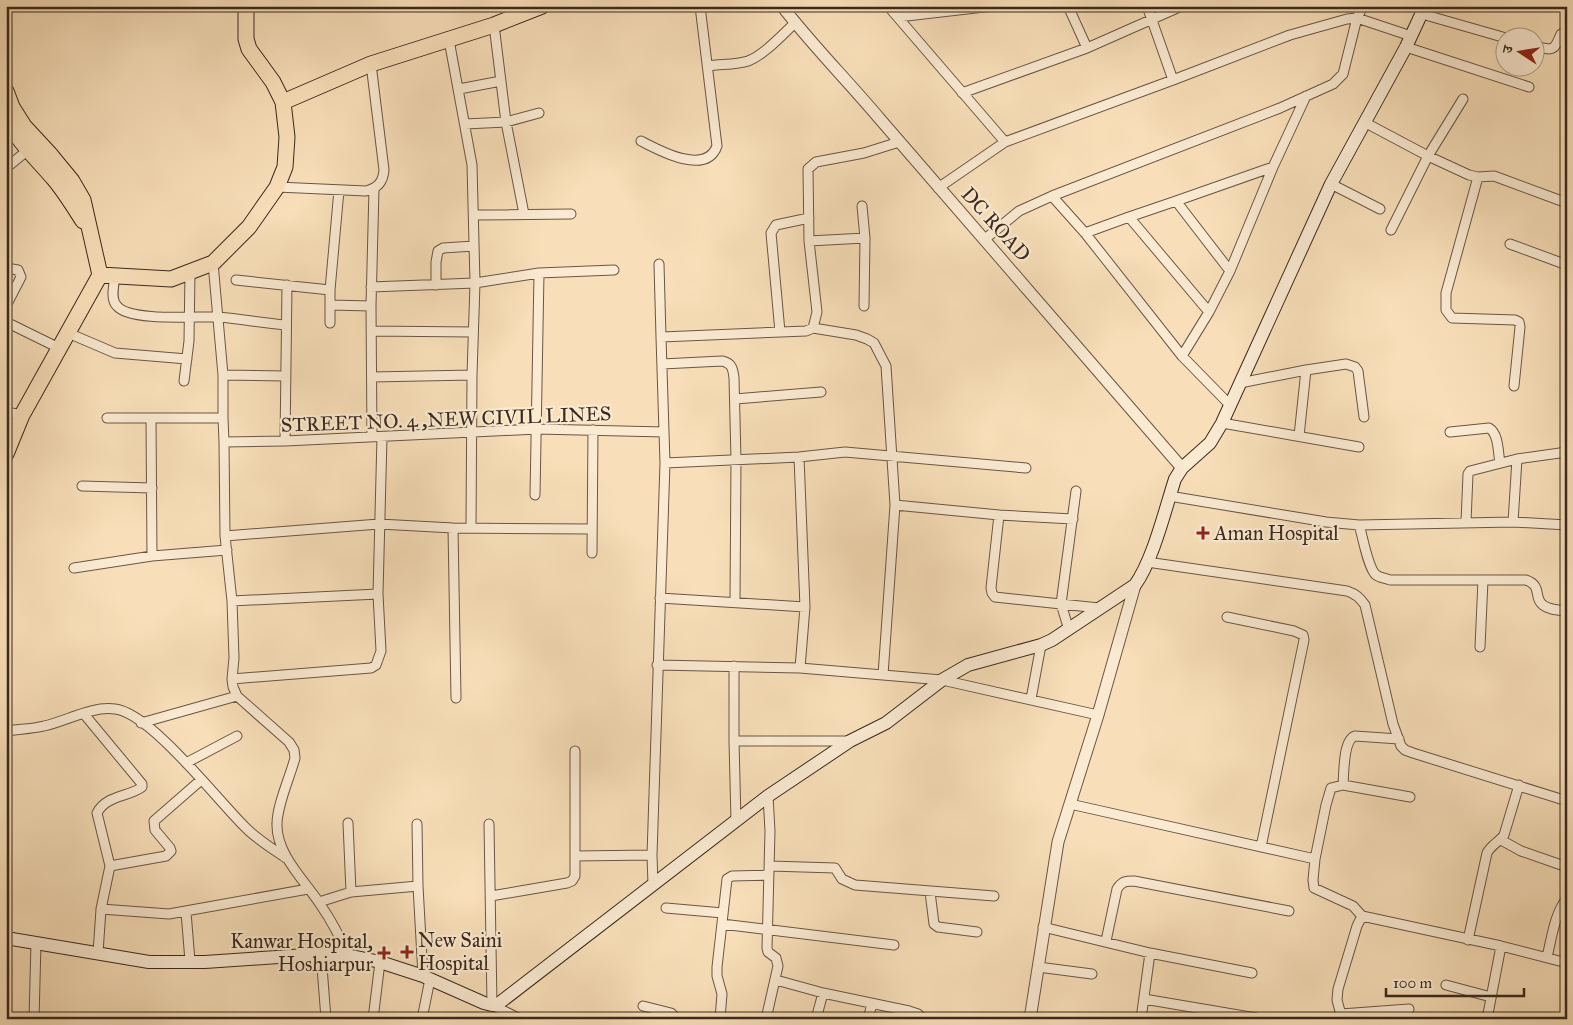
<svg xmlns="http://www.w3.org/2000/svg" width="1573" height="1025" viewBox="0 0 1573 1025" font-family="'IM FELL Great Primer','Noto Serif Devanagari',serif">
	<style>
		.lines { fill: none; stroke-linecap: round; stroke-linejoin: round }
		.minor-casing { stroke: #6a5644; stroke-width: 11 }
		.tertiary-casing { stroke: #6a5644; stroke-width: 13 }
		.secondary-casing { stroke: #3a291d; stroke-width: 14 }
		.primary-casing { stroke: #3a291d; stroke-width: 17 }
		.minor { stroke: #faead2; stroke-width: 9 }
		.tertiary { stroke: #faead2; stroke-width: 11 }
		.secondary { stroke: #faead2; stroke-width: 12 }
		.primary { stroke: #f8dfb9; stroke-width: 15 }
		.poi-dot { fill: #8f2418; stroke: #faead2; stroke-width: 2 }
		.labels { text-anchor: middle; stroke-width: 4.5; stroke-linejoin: round; paint-order: stroke }
		.street-label { font-size: 20px; fill: #3a291d; stroke: #faead2 }
		.poi-label { font-size: 20px; fill: #3a291d; stroke: #faead2; text-anchor: start }
	</style>
	<rect width="100%" height="100%" fill="#f8dfb9"/>
	<filter id="stains"><feTurbulence type="fractalNoise" baseFrequency=".004" numOctaves="4"/><feColorMatrix values="0 0 0 0 .2 0 0 0 0 .09 0 0 0 0 .02 0 0 0 .5 -.17"/></filter>
	<radialGradient id="worn" r=".72"><stop offset=".6" stop-color="#630" stop-opacity="0"/><stop offset="1" stop-color="#630" stop-opacity=".3"/></radialGradient>
	<g class="lines">
		<defs>
			<path id="minor" d="M888,6L1005,142
				M1068,6L1087,48
				M1422,14L1506,38
				M898,17L993,6
				M494,25L506,122L524,214
				M449,40L472,165L475,283L472,375L471,528
				M1536,46C1553,51 1554,51 1561,34L1567,32
				M1406,47L1529,87
				M708,66C721,64 736,65 748,61C764,55 782,35 795,23
				M1173,80L1290,35L1347,19L1357,18L1411,36
				M459,89L501,81
				M962,93L1087,48L1182,6
				M1364,122L1428,156L1469,175L1478,177L1494,176L1567,203
				M465,124L506,122L539,113
				M641,141C660,151 706,176 717,146L700,6
				M6,168L28,150
				M1478,177L1446,293V310L1452,318L1515,320L1519,322L1520,327L1514,386
				M1331,184L1380,209
				M277,187L366,191C378,188 383,182 384,170L371,64
				M938,188L1005,142L1173,80L1147,6
				M1052,196L1280,108L1333,84L1343,74L1357,18L1363,6
				M1176,201L1273,167
				M862,206L865,238L864,306
				M474,215L571,214
				M1129,217L1176,201L1230,271
				M1391,230L1428,156L1463,99
				M1085,233L1129,217L1209,312
				M985,239L1019,211L1052,196L1085,233L1182,356
				M809,241L865,238
				M1510,244L1567,265
				M213,263L223,375V418L224,442
				M659,264L661,337
				M6,268L18,270L21,277L6,306
				M115,276C114,285 110,299 117,306C130,322 198,316 219,317C241,319 263,323 285,325
				M236,280L330,290
				M436,285V262L438,251L443,248L474,246
				M371,287L475,283L539,273L614,270
				M330,305L371,306
				M6,322L59,348
				M330,323V290L339,190
				M371,331L473,332
				M780,332L771,233L776,225L809,218
				M68,333L115,353L187,359
				M662,364L722,361C732,363 733,369 734,378L736,460L735,602
				M223,375L285,376
				M372,377L472,375
				M184,381L189,341L190,272
				M1240,383L1306,370L1346,364L1355,367L1358,371L1364,417
				M735,399L821,392
				M1230,405L1182,356L1209,312L1230,271L1273,167L1306,96
				M6,412L22,415
				M107,418H223
				M151,419L152,556
				M1222,423L1359,447
				M664,432L661,337L806,331L813,328L817,312L809,241L808,169L816,162L864,153L899,142
				M1450,432L1489,428C1499,434 1498,453 1500,463
				M1299,436L1306,370
				M372,437L371,306L374,189
				M285,441L287,285
				M799,457L805,607L800,668
				M665,463L799,457L845,452L1026,468
				M82,486L152,488
				M535,495L539,273
				M1169,496L1326,522L1359,525L1513,522L1567,525
				M895,505L999,515L1073,519
				M999,515L991,588L992,593L995,597L1099,608
				M1466,522L1468,474L1470,471L1517,459L1567,452
				M1513,522L1517,459
				M1359,525C1363,537 1367,564 1375,574C1379,578 1385,578 1390,580H1526C1543,586 1533,598 1543,605C1549,610 1559,610 1567,611
				M453,528L456,698
				M225,536L379,524L453,528L592,529
				M592,553L593,430
				M1147,562L1347,591C1356,594 1360,598 1365,605L1393,724L1401,746L1405,750L1413,753L1567,801
				M74,568L152,556L227,550
				M660,598L805,607
				M232,601L378,594
				M1227,617L1294,631L1303,635L1304,640L1261,847
				M1069,630L1061,604L1076,491
				M1480,647L1483,580
				M657,665L800,668L883,675L895,505L886,366L874,343L867,339L856,335L813,328
				M734,666V741L736,821
				M883,675L942,680L1098,715
				M232,679L371,668L376,665L381,651L378,594L382,437
				M1031,699L1041,645
				M84,714L142,784V787C129,797 106,795 97,813L110,866L101,909L98,953
				M141,723L237,696
				M6,731C19,729 32,729 44,726C67,721 91,706 115,709C151,713 218,801 246,828C258,840 273,849 286,858
				M734,741H848
				M186,763L237,736
				M1343,785C1344,773 1343,740 1355,736L1399,739
				M1070,804L1315,859L1326,805L1331,788L1343,785L1410,797
				M348,823L351,892
				M417,824L418,886L423,976
				M489,824L492,1005L520,1019
				M1501,840L1521,851L1567,867
				M575,856L652,855
				M1315,859L1313,880L1314,888L1353,906L1362,916
				M110,866L166,856L171,851L170,848L155,830L154,821L201,780
				M770,866L835,868L842,879L855,885L994,896
				M930,892L934,924L938,927L977,932
				M491,896L567,883L572,881L575,876V751
				M319,902L351,892L418,886
				M666,908L723,913
				M101,909L169,914L308,889
				M186,912L190,961
				M722,924L894,945
				M1043,927L1150,953L1252,973
				M1468,940L1487,853C1491,845 1499,842 1504,835L1519,785
				M1106,941L1117,889C1122,881 1126,881 1134,881L1289,911
				M321,954L326,1019
				M347,955C340,936 331,920 320,904C305,881 276,854 277,824C277,805 290,777 295,758L294,750L289,742L237,696L233,687L232,679L234,658L232,601L225,536L224,442L285,441L537,429L664,432L665,463L652,855L653,885
				M1547,957C1552,937 1554,915 1567,898
				M1038,967L1092,974
				M776,980L823,993L909,1011L918,1014L923,1019
				M1446,985L1491,997
				M1144,999L1256,1018
				M643,1006L671,1013L677,1019
				M1341,1014L1409,1009
				M34,1019L36,943
				M373,1019L380,962
				M422,1019L430,979
				M720,1019L722,994L717,976V967L727,879L732,876L769,875
				M766,1019L778,966L776,958L768,952L767,948L770,831L768,796
				M816,1019L823,993
				M868,1019L872,1004
				M1141,1019L1150,953
				M1342,1019L1337,1000L1338,989L1357,926L1362,916L1501,946L1567,963
				M1487,1019L1501,946"/>
			<path id="tertiary" d="M782,6C812,45 847,80 879,118C980,235 1081,351 1182,468
				M1030,1019L1058,842L1098,715L1135,585"/>
			<path id="secondary" d="M6,938L149,962H205L321,954L347,955L380,962L423,976L484,1003L492,1005L498,1004L768,796L850,741L886,723L942,680L968,665L1041,645L1052,640L1135,585C1153,560 1165,510 1175,479L1182,468L1210,443L1222,423L1331,184L1406,47L1425,6"/>
			<path id="primary" d="M6,91L12,107L24,126L49,153L72,181L83,200L100,275L22,415L6,454
				M283,102L371,64L494,25L542,6
				M6,118C18,142 38,160 54,179C65,192 74,207 83,221
				M100,275L171,279L213,263L249,227L277,187L285,167L287,137L283,102L273,82L249,49L246,39V6"/>
		</defs>
		<use href="#minor" class="minor-casing"/>
		<use href="#tertiary" class="tertiary-casing"/>
		<use href="#secondary" class="secondary-casing"/>
		<use href="#primary" class="primary-casing"/>
		<use href="#minor" class="minor"/>
		<use href="#tertiary" class="tertiary"/>
		<use href="#secondary" class="secondary"/>
		<use href="#primary" class="primary"/>
	</g>
	<g class="poi-dot">
		<path d="M1200.5 525.5h5v5h5v5h-5v5h-5v-5h-5v-5h5z"/>
		<path d="M404.5 944.5h5v5h5v5h-5v5h-5v-5h-5v-5h5z"/>
		<path d="M381.5 945.5h5v5h5v5h-5v5h-5v-5h-5v-5h5z"/>
	</g>
	<g class="labels">
		<g class="street-label">
			<text transform="translate(996 224) rotate(48)" y="7">DC ROAD</text>
			<text transform="translate(446 419) rotate(-2)" y="7">STREET NO. 4 ,NEW CIVIL LINES</text>
		</g>
		<g class="poi-label">
			<text x="1214" y="540">Aman Hospital</text>
			<text x="418" y="947">New Saini<tspan x="418" dy="23">Hospital</tspan></text>
			<text x="373" y="948" text-anchor="end">Kanwar Hospital,<tspan x="373" dy="23">Hoshiarpur</tspan></text>
		</g>
	</g>
	<rect width="1573" height="1025" fill="none" stroke="#f8dfb9" stroke-width="25"/>
	<rect x="8" y="8" width="1558" height="1010" fill="none" stroke="#3a291d" stroke-width="2.5"/>
	<rect x="12" y="12" width="1548" height="1000" fill="none" stroke="#3a291d"/>
	<g transform="translate(1520 52) rotate(282)"><circle r="24" fill="#faead2" stroke="#ad9d8a"/>
	<path d="M0-4L9 19L0 12L-9 19Z" fill="#8f2418"/>
	<text y="-8" font-size="14" font-weight="bold" text-anchor="middle" fill="#3a291d">उ</text>
	</g>
	<path d="M1386 988v8h138v-8" fill="none" stroke="#3a291d" stroke-width="2.5"/>
	<text x="1393" y="988" font-size="15" fill="#3a291d" stroke="#faead2" stroke-width="4" paint-order="stroke">100 m</text>
	<rect width="100%" height="100%" filter="url(#stains)"/>
	<rect width="100%" height="100%" fill="url(#worn)"/>
</svg>
